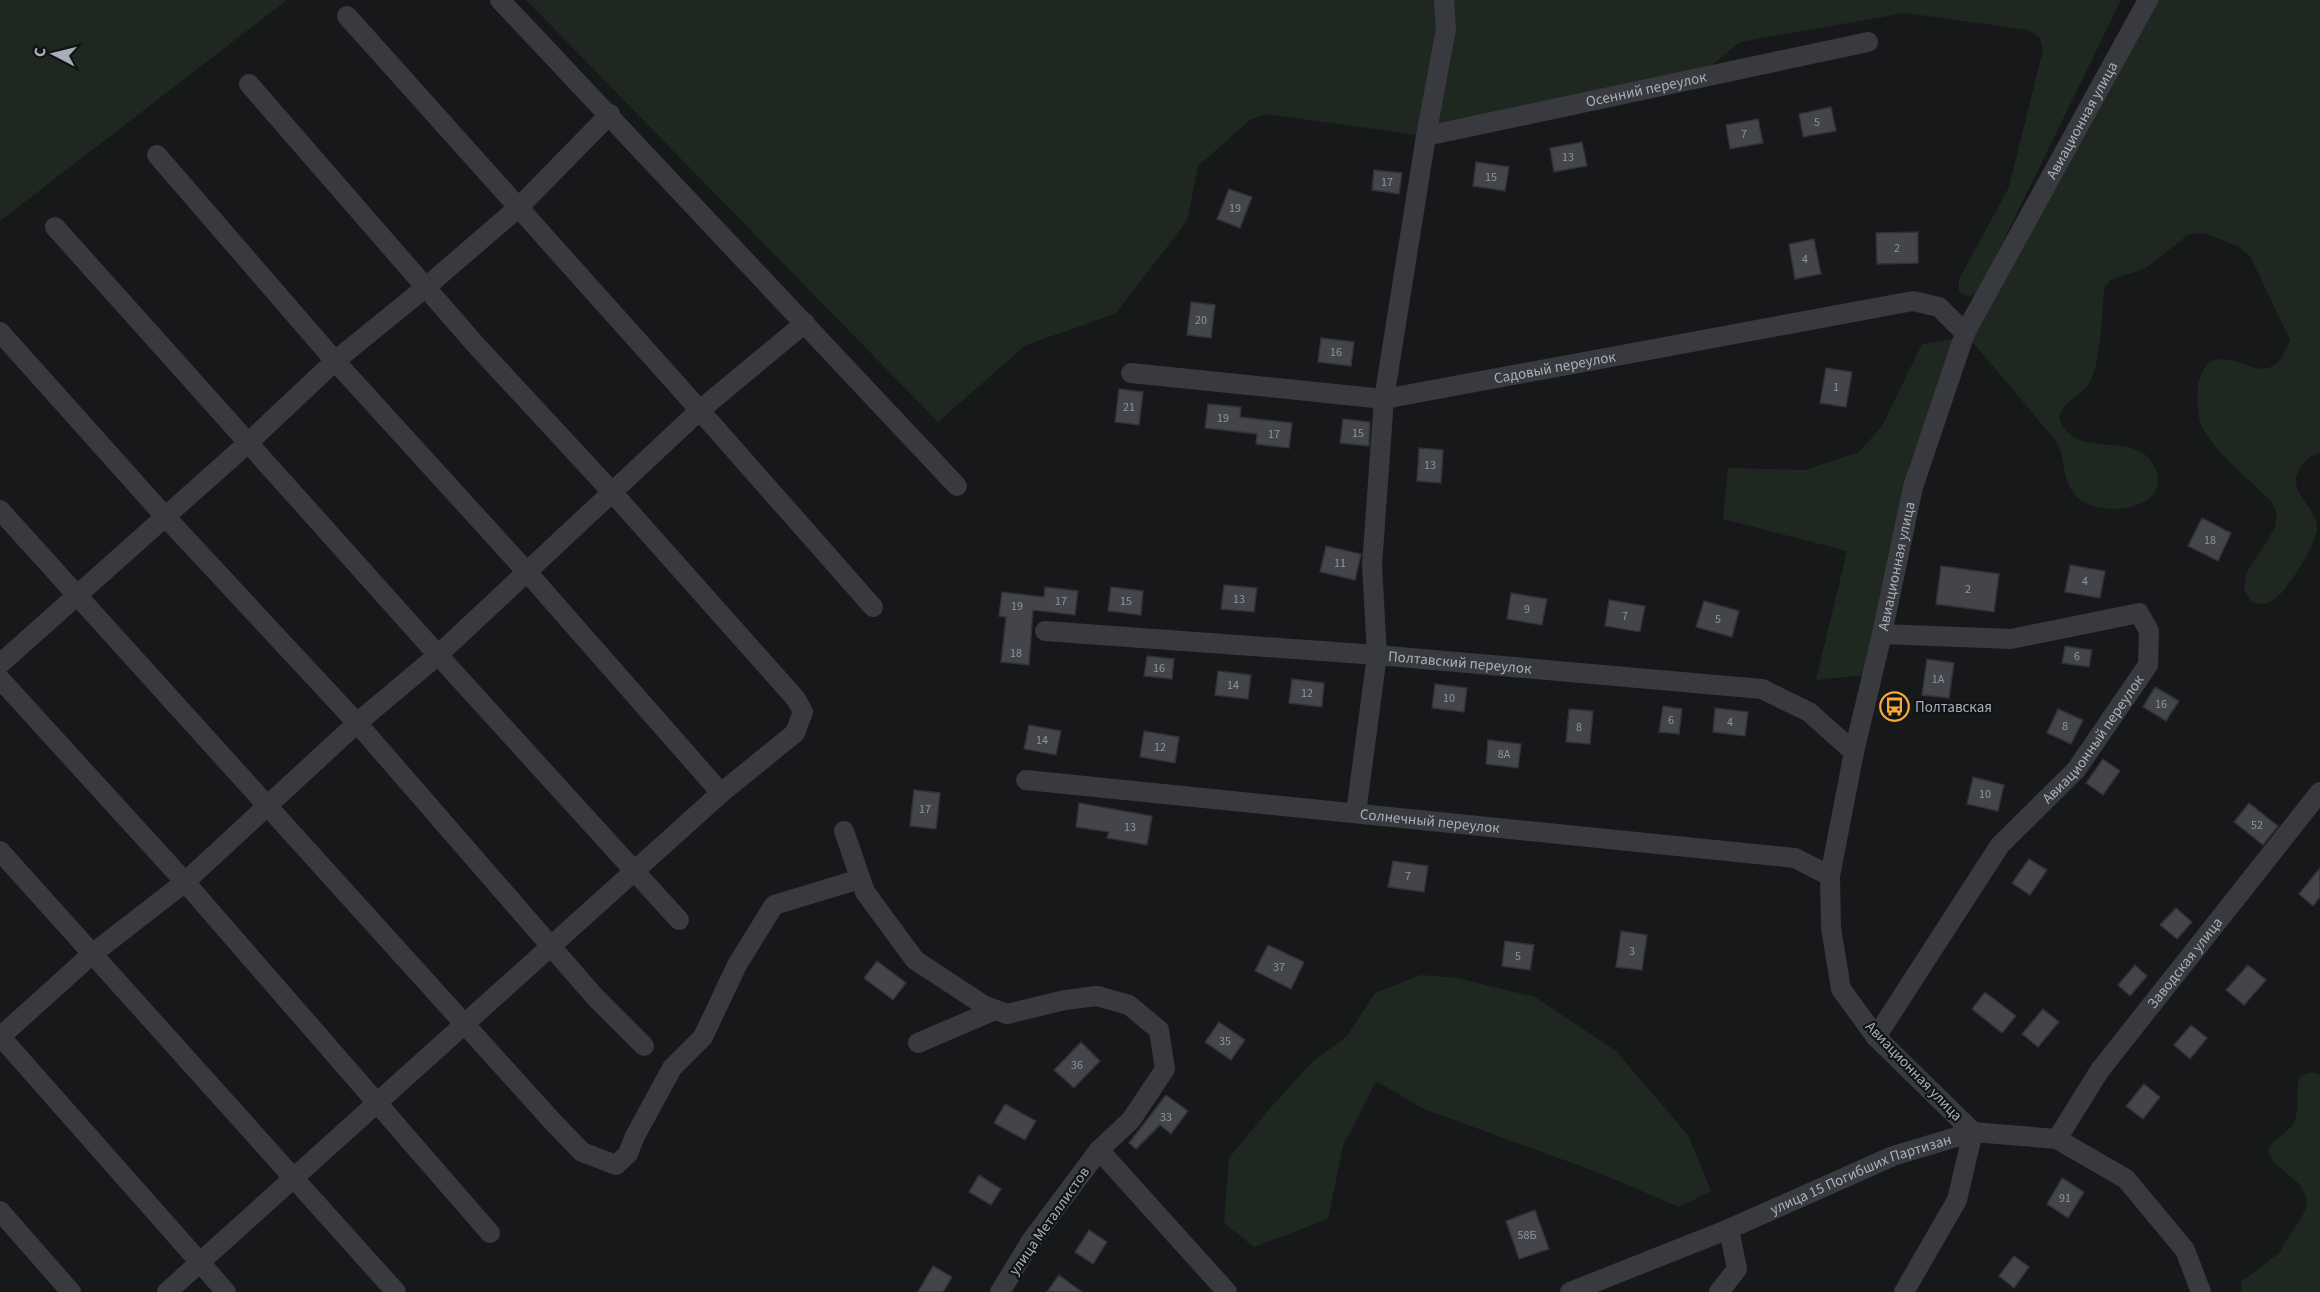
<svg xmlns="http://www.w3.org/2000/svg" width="2320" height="1292" viewBox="0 0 2320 1292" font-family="'Source Sans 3',sans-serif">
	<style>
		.green { fill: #1f2820 }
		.building { fill: #43454a; stroke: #313236; stroke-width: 1.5 }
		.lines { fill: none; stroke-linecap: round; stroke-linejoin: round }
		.minor { stroke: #383a3f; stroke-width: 20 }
		.labels { text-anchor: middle; stroke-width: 4.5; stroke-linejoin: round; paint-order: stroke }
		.number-label { font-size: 12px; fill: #90949e }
		.street-label { font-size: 15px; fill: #a9afba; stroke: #121315 }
		.poi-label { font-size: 15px; fill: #a9afba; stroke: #121315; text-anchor: start }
	</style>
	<rect width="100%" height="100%" fill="#17181a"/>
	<path class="green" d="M0,0H287L0,221Z
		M526,0H2121L1979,291L1968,297L1959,292V279L2009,187L2043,50L2040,38L2029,30L1905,13L1740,42L1694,80L1426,136L1265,114L1250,120L1198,166L1187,221L1115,314L1026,345L938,422Z
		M2141,0H2320V453C2310,456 2304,461 2299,470C2286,492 2318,507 2317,529C2315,546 2295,576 2284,590C2280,596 2272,600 2266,604L2252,603L2244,589L2247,572L2275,528L2277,514L2271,501C2251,481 2214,451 2202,427C2197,415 2196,394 2199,381C2201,373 2205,363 2214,360C2244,353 2270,395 2290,340L2250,256L2237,246L2204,233L2189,234L2146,268L2110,280L2104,289C2102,312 2101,368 2088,385C2078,397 2066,401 2059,415C2060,419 2061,425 2064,428C2086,459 2144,428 2157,473C2168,510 2100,519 2077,497C2062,483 2066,460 2057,442L1965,333Z
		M1956,338L1910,463L1865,675L1816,680L1847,551L1723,519L1728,468L1805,470L1859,452L1882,426L1922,344Z
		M1421,975L1457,978L1535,997L1616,1051L1688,1135L1711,1191L1679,1207L1597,1172L1424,1109L1376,1081L1343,1146L1328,1219L1254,1247L1224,1223L1229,1158L1266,1113L1312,1062L1347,1036L1375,993Z
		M2312,1072L2320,1075V1292H2241V1282L2279,1253L2305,1211L2307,1198L2300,1185L2272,1160L2268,1149C2275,1137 2290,1133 2295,1120C2300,1106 2294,1092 2300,1076Z"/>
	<path class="building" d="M1831,107L1836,131L1803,137L1799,114Z
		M1758,119L1763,143L1730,149L1726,125Z
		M1582,142L1587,166L1554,172L1550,148Z
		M1476,162L1509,167L1505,191L1473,186Z
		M1374,170L1402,173L1399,194L1372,190Z
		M1229,189L1252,197L1240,228L1217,219Z
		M1918,232V263L1877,264L1876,233Z
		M1814,239L1821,274L1795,279L1789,244Z
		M1191,302L1215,305L1211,338L1187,335Z
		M1321,338L1354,342L1351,366L1318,362Z
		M1826,368L1852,372L1846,407L1820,403Z
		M1119,389L1143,392L1139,425L1115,422Z
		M1208,404L1241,407L1240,417L1292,423L1289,448L1256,444L1257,434L1205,428Z
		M1343,419L1370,422L1369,446L1340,443Z
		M1419,448L1443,450L1441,483L1417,481Z
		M2202,518L2231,533L2218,561L2188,546Z
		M1326,546L1361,554L1355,580L1320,572Z
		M2070,565L2105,571L2100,598L2065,592Z
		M1941,566L1999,574L1994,612L1936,604Z
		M1224,585L1257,588L1254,612L1221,609Z
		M1045,587L1078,591L1075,615L1033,610L1029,665L1001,662L1006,617L999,616L1002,592L1044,597Z
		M1111,587L1143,591L1141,615L1108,611Z
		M1511,593L1547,599L1542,625L1507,619Z
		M1609,600L1645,606L1640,632L1605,626Z
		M1704,601L1739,611L1732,637L1696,627Z
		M2065,646L2092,650L2089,667L2062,663Z
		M1147,656L1174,659L1172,679L1144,676Z
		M1927,659L1954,663L1949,698L1922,695Z
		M1218,671L1251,675L1248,699L1215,695Z
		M1292,679L1324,683L1322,707L1289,703Z
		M1435,684L1467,688L1464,712L1432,708Z
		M2155,687L2179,701L2166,721L2143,707Z
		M1663,706L1682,709L1679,734L1659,732Z
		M1715,708L1748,712L1745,736L1713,732Z
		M1569,709L1593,711L1590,744L1566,742Z
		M2058,709L2083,720L2071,744L2047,733Z
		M1029,725L1061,731L1056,755L1024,749Z
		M1144,731L1179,737L1175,763L1140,757Z
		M1488,740L1521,744L1518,768L1486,764Z
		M2103,759L2120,771L2103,795L2086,783Z
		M1973,777L2004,785L1998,811L1967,804Z
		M914,790L940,793L936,829L910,826Z
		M1079,803L1152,816L1147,845L1107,838L1109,832L1076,827Z
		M2249,803L2278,826L2263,845L2234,822Z
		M2029,859L2047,870L2030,895L2012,883Z
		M1393,861L1428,866L1424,892L1388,887Z
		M2320,868V897L2313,906L2299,894Z
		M2176,908L2192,922L2177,939L2160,925Z
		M1621,931L1647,935L1642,970L1616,967Z
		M1505,941L1534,945L1530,970L1502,966Z
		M1268,945L1304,962L1291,989L1255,971Z
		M877,961L906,983L893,1000L864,978Z
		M2135,965L2147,976L2130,996L2118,985Z
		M2248,965L2266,980L2244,1005L2226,990Z
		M1985,992L2016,1016L2002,1033L1972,1009Z
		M2043,1009L2059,1022L2038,1047L2022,1034Z
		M1219,1022L1245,1040L1231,1060L1205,1042Z
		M2191,1025L2207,1038L2190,1059L2174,1045Z
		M1081,1042L1100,1061L1074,1088L1054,1070Z
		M2144,1084L2160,1097L2143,1119L2126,1106Z
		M1166,1095L1188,1111L1171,1134L1160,1125L1136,1149L1129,1143Z
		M1005,1104L1036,1121L1025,1140L994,1123Z
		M979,1175L1001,1189L991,1205L969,1192Z
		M2062,1178L2084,1192L2068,1218L2047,1204Z
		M1535,1210L1549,1249L1519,1259L1506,1221Z
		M1089,1230L1107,1242L1093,1264L1075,1252Z
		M2014,1256L2029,1267L2014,1288L1999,1276Z
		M933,1266L952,1277L943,1292H918Z
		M1059,1275L1082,1292H1047Z"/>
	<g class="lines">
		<g class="minor">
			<path d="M500,0L957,486"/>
			<path d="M347,16L680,388L873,607"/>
			<path id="s1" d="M1426,136L1868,42"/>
			<path d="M157,155L335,361L527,572L721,793"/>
			<path d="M55,227L438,655L679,920"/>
			<path d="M0,332L161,512L357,723L595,997L644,1046"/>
			<path id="s2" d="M1131,373L1384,399L1913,301L1939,307L1965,333"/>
			<path d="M0,510L554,1123L582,1152L616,1165L628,1154L634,1138L672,1068L703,1037L737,965L774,905L860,879"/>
			<path id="s3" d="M1045,631L1377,655L1762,689L1809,712L1854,752"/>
			<path d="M0,664L248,443L335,361L426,287L519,207L610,114"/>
			<path d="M0,679L185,882L490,1233"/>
			<path id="s4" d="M1026,780L1795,858L1830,876"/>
			<path d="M1356,813L1377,655L1372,565L1384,399L1426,136L1446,29L1444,0"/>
			<path d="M844,831L865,892L915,960L985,1006L1007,1014L1065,1000L1097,996L1129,1005L1159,1030L1165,1069L1131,1120L1099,1150L1031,1241L1000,1292"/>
			<path d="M0,851L396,1292"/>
			<path d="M0,1036L226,1292"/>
			<path d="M0,1037L91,955L185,882L357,723L438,655L700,410L805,323"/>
			<path id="s5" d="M1876,1037L2000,845L2076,770L2148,665L2149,631L2139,613L2011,639L1882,634"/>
			<path d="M918,1043L995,1010"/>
			<path id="s6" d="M1973,1132L1876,1037L1841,989L1831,928L1830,876L1854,752L1882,634L1913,487L1965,333L2148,0"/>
			<path id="s7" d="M2057,1139L2100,1070L2320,792"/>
			<path d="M1099,1150L1227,1292"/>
			<path d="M0,1211L71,1292"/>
			<path d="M167,1292L721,793L795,733L803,712L796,699L612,492L475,344L249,84"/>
			<path id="s8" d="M1570,1292L1729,1229L1893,1156L1973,1132L2057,1139L2126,1179L2185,1250L2201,1292"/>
			<path d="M1719,1292L1737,1269L1729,1229"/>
			<path d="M1904,1292L1957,1200L1973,1132"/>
		</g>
	</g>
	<defs>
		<symbol id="bus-ring" viewBox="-11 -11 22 22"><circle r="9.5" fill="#121315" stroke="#f9aa30" stroke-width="1.5"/><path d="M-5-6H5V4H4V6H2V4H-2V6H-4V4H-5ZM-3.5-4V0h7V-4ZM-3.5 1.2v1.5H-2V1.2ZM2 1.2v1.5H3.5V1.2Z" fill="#f9aa30"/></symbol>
	</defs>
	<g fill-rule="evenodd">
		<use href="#bus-ring" x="1878" y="690" width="33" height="33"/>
	</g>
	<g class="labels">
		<g class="number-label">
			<text x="1817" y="126">5</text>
			<text x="1744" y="138">7</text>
			<text x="1568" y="161">13</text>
			<text x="1491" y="181">15</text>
			<text x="1387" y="186">17</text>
			<text x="1235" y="212">19</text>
			<text x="1897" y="252">2</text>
			<text x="1805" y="263">4</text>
			<text x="1201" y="324">20</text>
			<text x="1336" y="356">16</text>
			<text x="1836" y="391">1</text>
			<text x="1129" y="411">21</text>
			<text x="1223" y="422">19</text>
			<text x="1358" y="437">15</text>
			<text x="1274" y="438">17</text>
			<text x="1430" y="469">13</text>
			<text x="2210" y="544">18</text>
			<text x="1340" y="567">11</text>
			<text x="2085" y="585">4</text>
			<text x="1968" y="593">2</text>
			<text x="1239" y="603">13</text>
			<text x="1061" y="605">17</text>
			<text x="1126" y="605">15</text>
			<text x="1017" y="610">19</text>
			<text x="1527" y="613">9</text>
			<text x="1625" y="620">7</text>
			<text x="1718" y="623">5</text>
			<text x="1016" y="657">18</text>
			<text x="2077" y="660">6</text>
			<text x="1159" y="672">16</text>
			<text x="1938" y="683">1А</text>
			<text x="1233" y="689">14</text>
			<text x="1307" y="697">12</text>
			<text x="1449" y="702">10</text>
			<text x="2161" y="708">16</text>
			<text x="1671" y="724">6</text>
			<text x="1730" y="726">4</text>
			<text x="2065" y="730">8</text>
			<text x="1579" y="731">8</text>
			<text x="1042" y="744">14</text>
			<text x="1160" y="751">12</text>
			<text x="1504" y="758">8А</text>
			<text x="1985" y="798">10</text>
			<text x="925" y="813">17</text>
			<text x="2257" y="829">52</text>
			<text x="1130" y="831">13</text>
			<text x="1408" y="880">7</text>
			<text x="1632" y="955">3</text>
			<text x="1518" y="960">5</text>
			<text x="1279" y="971">37</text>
			<text x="1225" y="1045">35</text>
			<text x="1077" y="1069">36</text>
			<text x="1166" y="1121">33</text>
			<text x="2065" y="1202">91</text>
			<text x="1527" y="1239">58Б</text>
		</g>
		<g class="street-label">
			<text dy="5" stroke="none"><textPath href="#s1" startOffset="225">Осенний переулок</textPath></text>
			<text dy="5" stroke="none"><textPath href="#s6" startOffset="1112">Авиационная улица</textPath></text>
			<text dy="5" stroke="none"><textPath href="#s2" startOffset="428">Садовый переулок</textPath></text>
			<text dy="5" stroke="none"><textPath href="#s6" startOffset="626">Авиационная улица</textPath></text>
			<text dy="5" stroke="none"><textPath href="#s3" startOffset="416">Полтавский переулок</textPath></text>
			<text dy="5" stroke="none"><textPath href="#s5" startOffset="370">Авиационный переулок</textPath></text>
			<text dy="5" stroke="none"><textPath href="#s4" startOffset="406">Солнечный переулок</textPath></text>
			<text dy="5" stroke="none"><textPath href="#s7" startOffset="218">Заводская улица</textPath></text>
			<text transform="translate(1914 1071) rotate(46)" y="5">Авиационная улица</text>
			<text dy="5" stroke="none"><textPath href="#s8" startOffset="314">улица 15 Погибших Партизан</textPath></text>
			<text transform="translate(1049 1221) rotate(-55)" y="5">улица Металлистов</text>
		</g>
		<g class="poi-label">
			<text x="1915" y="712">Полтавская</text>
		</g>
	</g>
	<g transform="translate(54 54) rotate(277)" stroke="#121315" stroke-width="4.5" paint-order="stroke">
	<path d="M0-4.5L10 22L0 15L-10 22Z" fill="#a9afba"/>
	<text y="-9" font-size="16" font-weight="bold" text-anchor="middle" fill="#a9afba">С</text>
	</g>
</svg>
